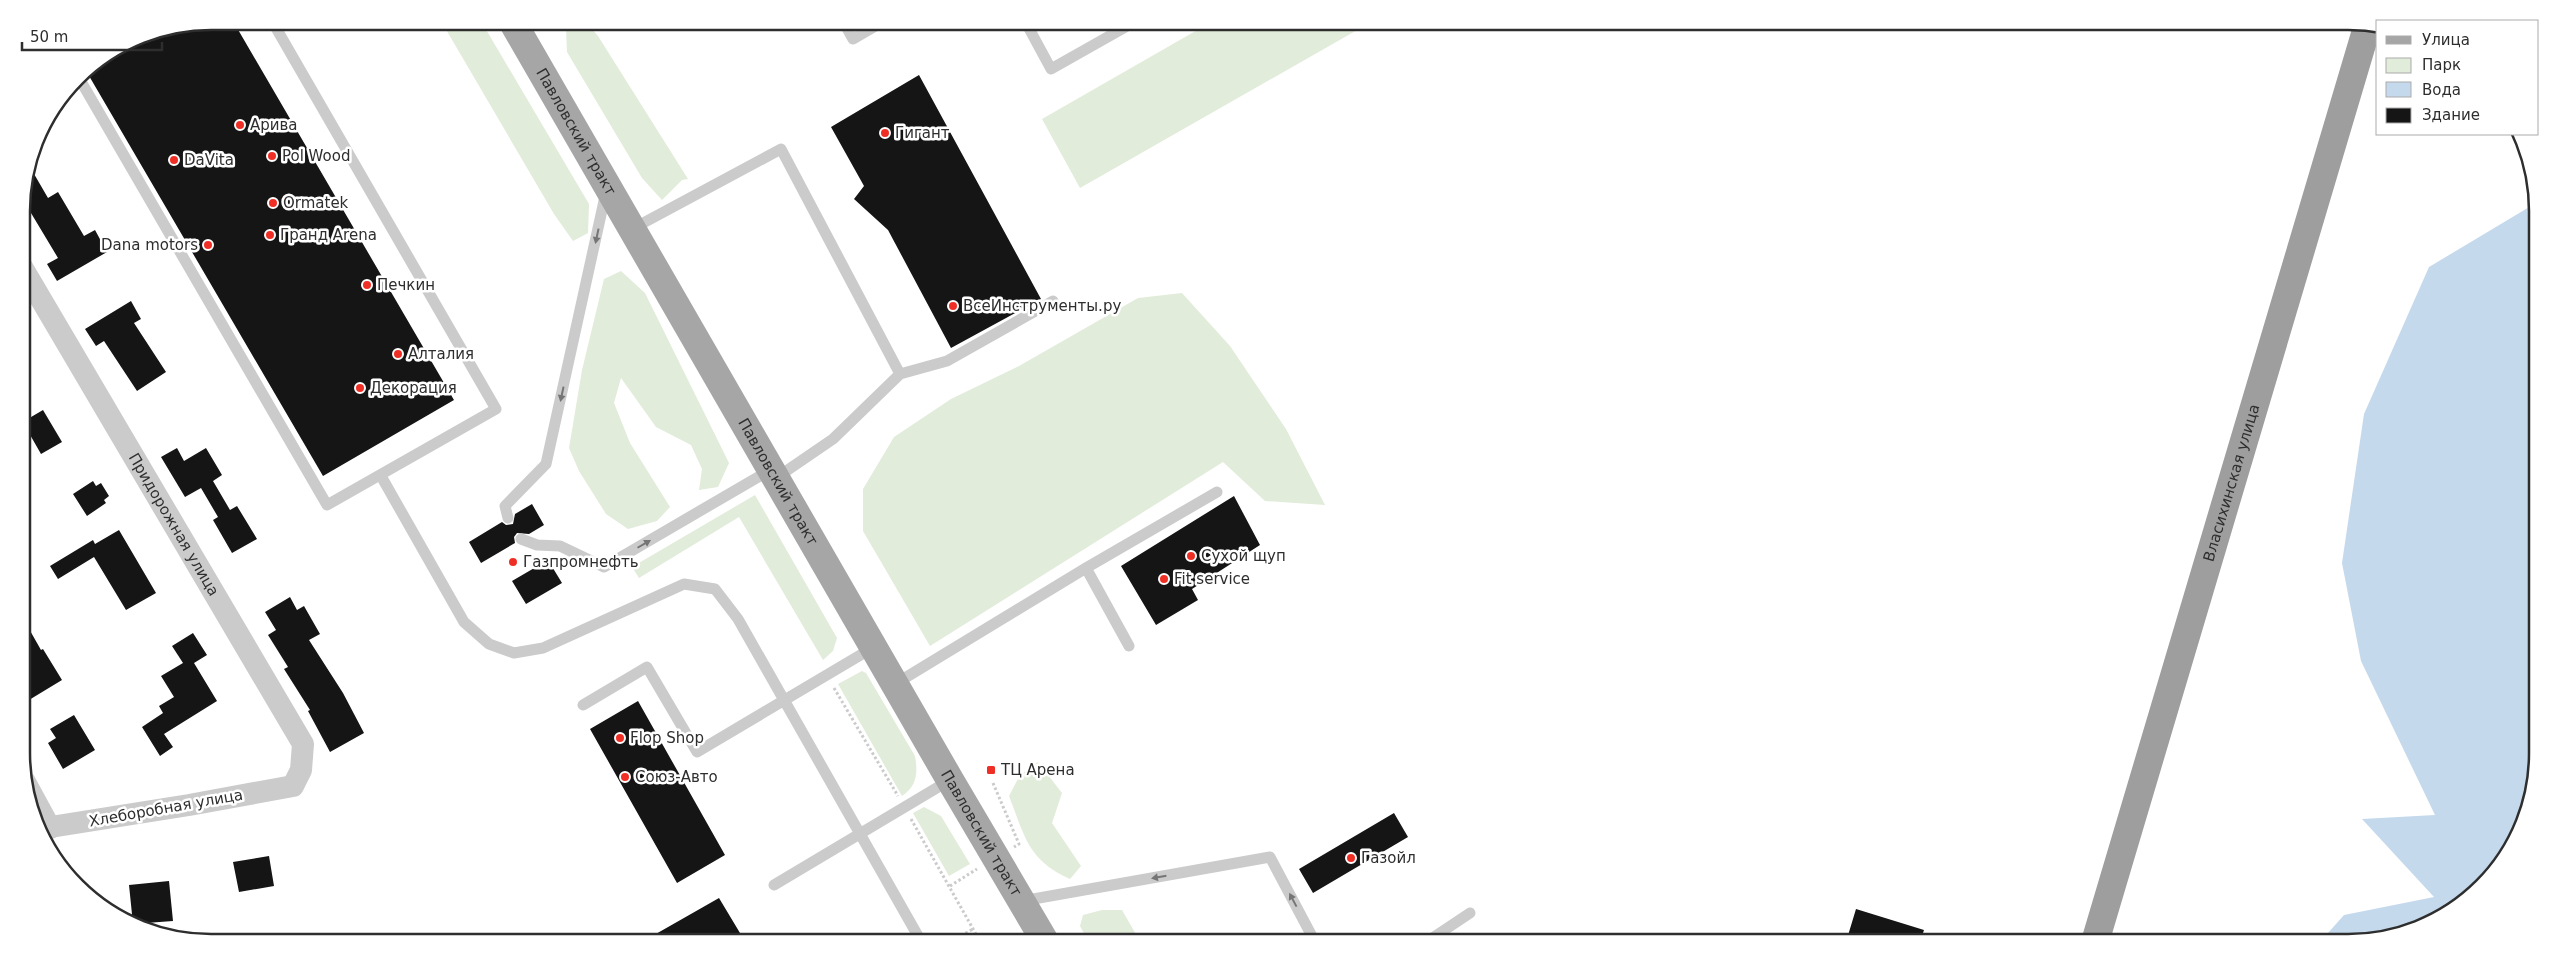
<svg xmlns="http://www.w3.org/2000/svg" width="2559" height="964" viewBox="0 0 2559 964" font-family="'DejaVu Sans',sans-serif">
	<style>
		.green { fill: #e2ecda }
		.water { fill: #c5d9ed }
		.building { fill: #151515 }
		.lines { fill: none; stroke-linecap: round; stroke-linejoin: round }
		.path { stroke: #cbcbcb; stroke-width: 3; stroke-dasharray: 2.5 2.5; stroke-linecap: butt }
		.service { stroke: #cbcbcb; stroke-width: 11 }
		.minor { stroke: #cbcbcb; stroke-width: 22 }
		.primary { stroke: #a6a6a6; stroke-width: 28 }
		.trunk { stroke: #9e9e9e; stroke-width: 28 }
		.oneway { fill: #757575 }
		.poi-dot { fill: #ef2f26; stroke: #fff; stroke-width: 2 }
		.labels { text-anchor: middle; stroke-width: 5; stroke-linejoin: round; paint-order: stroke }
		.poi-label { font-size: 15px; fill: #2e2e2e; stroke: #fff; text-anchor: start }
		.street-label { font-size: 15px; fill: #2e2e2e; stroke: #fff }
		.rim { fill: none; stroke: #2e2e2e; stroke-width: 2.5 }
	</style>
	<rect width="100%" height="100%" fill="#fff"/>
	<path class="green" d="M441,21H481L589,204L588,233L573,241L554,214Z
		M572,21H585L598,36L688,179L682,180L662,200L642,178L567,52L566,28Z
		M1213,21H1373L1080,188L1042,119Z
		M621,271L645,293L729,463L718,487L699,490L702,469L691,445L656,427L621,378L614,403L630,443L670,507L657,521L628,529L606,514L579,471L569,448L582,370L604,279Z
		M1182,293L1230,346L1286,429L1325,505L1265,501L1223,462L930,646L863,531V489L894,437L951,399L1019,366L1138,298Z
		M755,495L837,638L833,651L823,660L739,517L639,578L632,567Z
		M862,671L866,673L915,756C918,773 917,786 902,796L838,684Z
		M1038,762L1062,793L1052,823L1081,866L1070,879C1028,860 1025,837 1009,796L1020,775Z
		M924,807L941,816L970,864L949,876L913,813Z
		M1102,910H1122L1141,943H1089L1080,926L1083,915Z"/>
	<path class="water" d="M2536,203L2538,753L2528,814L2499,868L2463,904L2409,933L2360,942H2320L2344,915L2434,897L2362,819L2435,815L2361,661L2342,563L2364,414L2429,267Z"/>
	<path class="building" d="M211,21H233L454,400L323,476L85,69L139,36Z
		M919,75L1041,299L951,348L888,230L854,199L864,186L831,127Z
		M30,167L48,198L58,192L84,236L95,230L107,252L57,281L47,264L58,258L22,198Z
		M131,301L141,319L134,323L166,372L137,391L104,341L96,346L85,329Z
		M43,410L62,442L41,454L25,426L29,425L26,420Z
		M177,448L184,461L206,448L222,475L213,481L230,510L237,506L257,539L232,553L213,520L218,517L201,488L185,497L161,457Z
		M93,481L96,486L101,483L109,496L104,500L106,503L87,516L73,494Z
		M1234,496L1260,545L1192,589L1198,600L1156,625L1121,566Z
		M532,504L544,525L529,534L517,533L514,537L515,543L481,563L469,542L502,522L506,525L513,524L515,514Z
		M119,530L156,593L126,610L94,557L58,579L50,566L93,540L95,544Z
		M548,560L562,583L526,604L512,581Z
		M290,597L297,610L304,606L320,634L309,640L343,693L364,733L330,752L308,711L310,710L284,669L288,667L268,635L276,630L265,612Z
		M24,620L41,650L43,649L62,680L29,700L24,692Z
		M193,633L207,655L194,663L217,701L164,734L173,747L160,756L142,727L163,713L159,706L174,697L161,676L183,663L172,646Z
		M638,701L725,855L677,883L590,729Z
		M74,715L95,750L63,769L48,743L56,738L50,729Z
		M1394,813L1408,837L1313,893L1299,869Z
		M269,856L274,886L239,892L233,862Z
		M169,881L173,921L133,924L129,885Z
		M719,898L746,943H640Z
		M1856,909L1924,930L1920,942H1846Z"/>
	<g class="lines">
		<path class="path" d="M834,688L898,796
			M993,783L1019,844L1014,847
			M911,819L981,943
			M950,886L977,869
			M948,943L973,929"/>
		<path class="service" d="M843,21L853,39L884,21
			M1025,21L1051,69L1136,21
			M1030,29L1044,21
			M79,78L327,505L496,409L272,21
			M632,229L781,149L900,374
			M381,476L464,622L489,644L514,653L543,648L684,584L715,589L738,619L922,943
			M776,478L833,439L900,374L947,361L1053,301
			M508,518L505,506L546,464L606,192
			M521,539L537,545L560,546L604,567L770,470
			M1086,568L1129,646
			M895,684L1086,568L1217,492
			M583,705L647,667L697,752L874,647
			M774,885L950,780
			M1022,901L1270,857L1314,940L1311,943
			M1425,943L1470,913"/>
		<g class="minor">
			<path id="s1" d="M22,267L303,744L301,770L293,786L189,805L38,829"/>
			<path d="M25,782L50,828"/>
		</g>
		<path class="primary" id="s2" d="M512,21L950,780L1046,943"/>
		<path class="trunk" id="s3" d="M2095,942L2368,24"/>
	</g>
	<defs><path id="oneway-solid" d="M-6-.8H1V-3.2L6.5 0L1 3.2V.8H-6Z" transform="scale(1.25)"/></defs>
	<g class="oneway">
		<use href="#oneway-solid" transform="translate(597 236) rotate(102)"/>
		<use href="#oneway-solid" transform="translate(562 394) rotate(102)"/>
		<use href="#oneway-solid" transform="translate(644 544) rotate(-30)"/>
		<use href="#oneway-solid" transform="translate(1159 877) rotate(170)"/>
		<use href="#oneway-solid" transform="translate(1293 900) rotate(-118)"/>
	</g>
	<g class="poi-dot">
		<circle cx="240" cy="125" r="5"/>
		<circle cx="885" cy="133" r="5"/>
		<circle cx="272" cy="156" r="5"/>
		<circle cx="174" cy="160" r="5"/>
		<circle cx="273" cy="203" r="5"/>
		<circle cx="270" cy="235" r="5"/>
		<circle cx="208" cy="245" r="5"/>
		<circle cx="367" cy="285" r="5"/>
		<circle cx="953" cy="306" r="5"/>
		<circle cx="398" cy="354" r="5"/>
		<circle cx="360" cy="388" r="5"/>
		<circle cx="1191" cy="556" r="5"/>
		<circle cx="513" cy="562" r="5"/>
		<circle cx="1164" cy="579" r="5"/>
		<circle cx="620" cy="738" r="5"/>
		<rect x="986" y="765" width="10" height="10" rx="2.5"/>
		<circle cx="625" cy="777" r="5"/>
		<circle cx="1351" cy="858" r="5"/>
	</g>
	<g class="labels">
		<g class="poi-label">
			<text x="250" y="130">Арива</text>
			<text x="895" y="138">Гигант</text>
			<text x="282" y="161">Pol Wood</text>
			<text x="184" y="165">DaVita</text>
			<text x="283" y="208">Ormatek</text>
			<text x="280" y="240">Гранд Arena</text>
			<text x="198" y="250" text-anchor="end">Dana motors</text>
			<text x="377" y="290">Печкин</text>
			<text x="963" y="311">ВсеИнструменты.ру</text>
			<text x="408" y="359">Алталия</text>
			<text x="370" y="393">Декорация</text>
			<text x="1201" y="561">Сухой щуп</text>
			<text x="523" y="567">Газпромнефть</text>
			<text x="1174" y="584">Fit service</text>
			<text x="630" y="743">Flop Shop</text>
			<text x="1001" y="775">ТЦ Арена</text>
			<text x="635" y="782">Союз-Авто</text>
			<text x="1361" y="863">Газойл</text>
		</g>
		<g class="street-label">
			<text dy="5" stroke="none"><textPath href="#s2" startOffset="128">Павловский тракт</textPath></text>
			<text dy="5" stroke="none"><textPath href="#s2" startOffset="532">Павловский тракт</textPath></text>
			<text dy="5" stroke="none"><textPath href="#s3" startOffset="479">Власихинская улица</textPath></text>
			<text dy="5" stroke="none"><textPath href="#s1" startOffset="299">Придорожная улица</textPath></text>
			<text transform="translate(166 808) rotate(-10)" y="5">Хлеборобная улица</text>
			<text dy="5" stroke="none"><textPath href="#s2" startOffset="938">Павловский тракт</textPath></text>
		</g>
	</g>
	<path d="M0 0H2559V964H0ZM211 30H2348A181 181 0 0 1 2529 211V753A181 181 0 0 1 2348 934H211A181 181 0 0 1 30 753V211A181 181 0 0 1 211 30Z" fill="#fff" fill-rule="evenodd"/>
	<path class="rim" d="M211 30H2348A181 181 0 0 1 2529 211V753A181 181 0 0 1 2348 934H211A181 181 0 0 1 30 753V211A181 181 0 0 1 211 30Z"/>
	<rect x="2376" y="20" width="162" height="115" fill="#ffffff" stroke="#ababab"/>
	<rect x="2386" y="36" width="25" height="8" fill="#a6a6a6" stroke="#ababab"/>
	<text x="2422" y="45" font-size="15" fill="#2e2e2e">Улица</text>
	<rect x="2386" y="58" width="25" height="15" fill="#e2ecda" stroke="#ababab"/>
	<text x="2422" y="70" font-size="15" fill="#2e2e2e">Парк</text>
	<rect x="2386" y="82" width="25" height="15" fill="#c5d9ed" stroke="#ababab"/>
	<text x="2422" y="95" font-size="15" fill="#2e2e2e">Вода</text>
	<rect x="2386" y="108" width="25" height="15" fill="#151515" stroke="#ababab"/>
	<text x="2422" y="120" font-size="15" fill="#2e2e2e">Здание</text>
	<path d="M22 42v8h140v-8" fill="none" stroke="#2e2e2e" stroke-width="2.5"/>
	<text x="30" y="42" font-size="15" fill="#2e2e2e" stroke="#ffffff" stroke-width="4" paint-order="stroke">50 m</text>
</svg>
